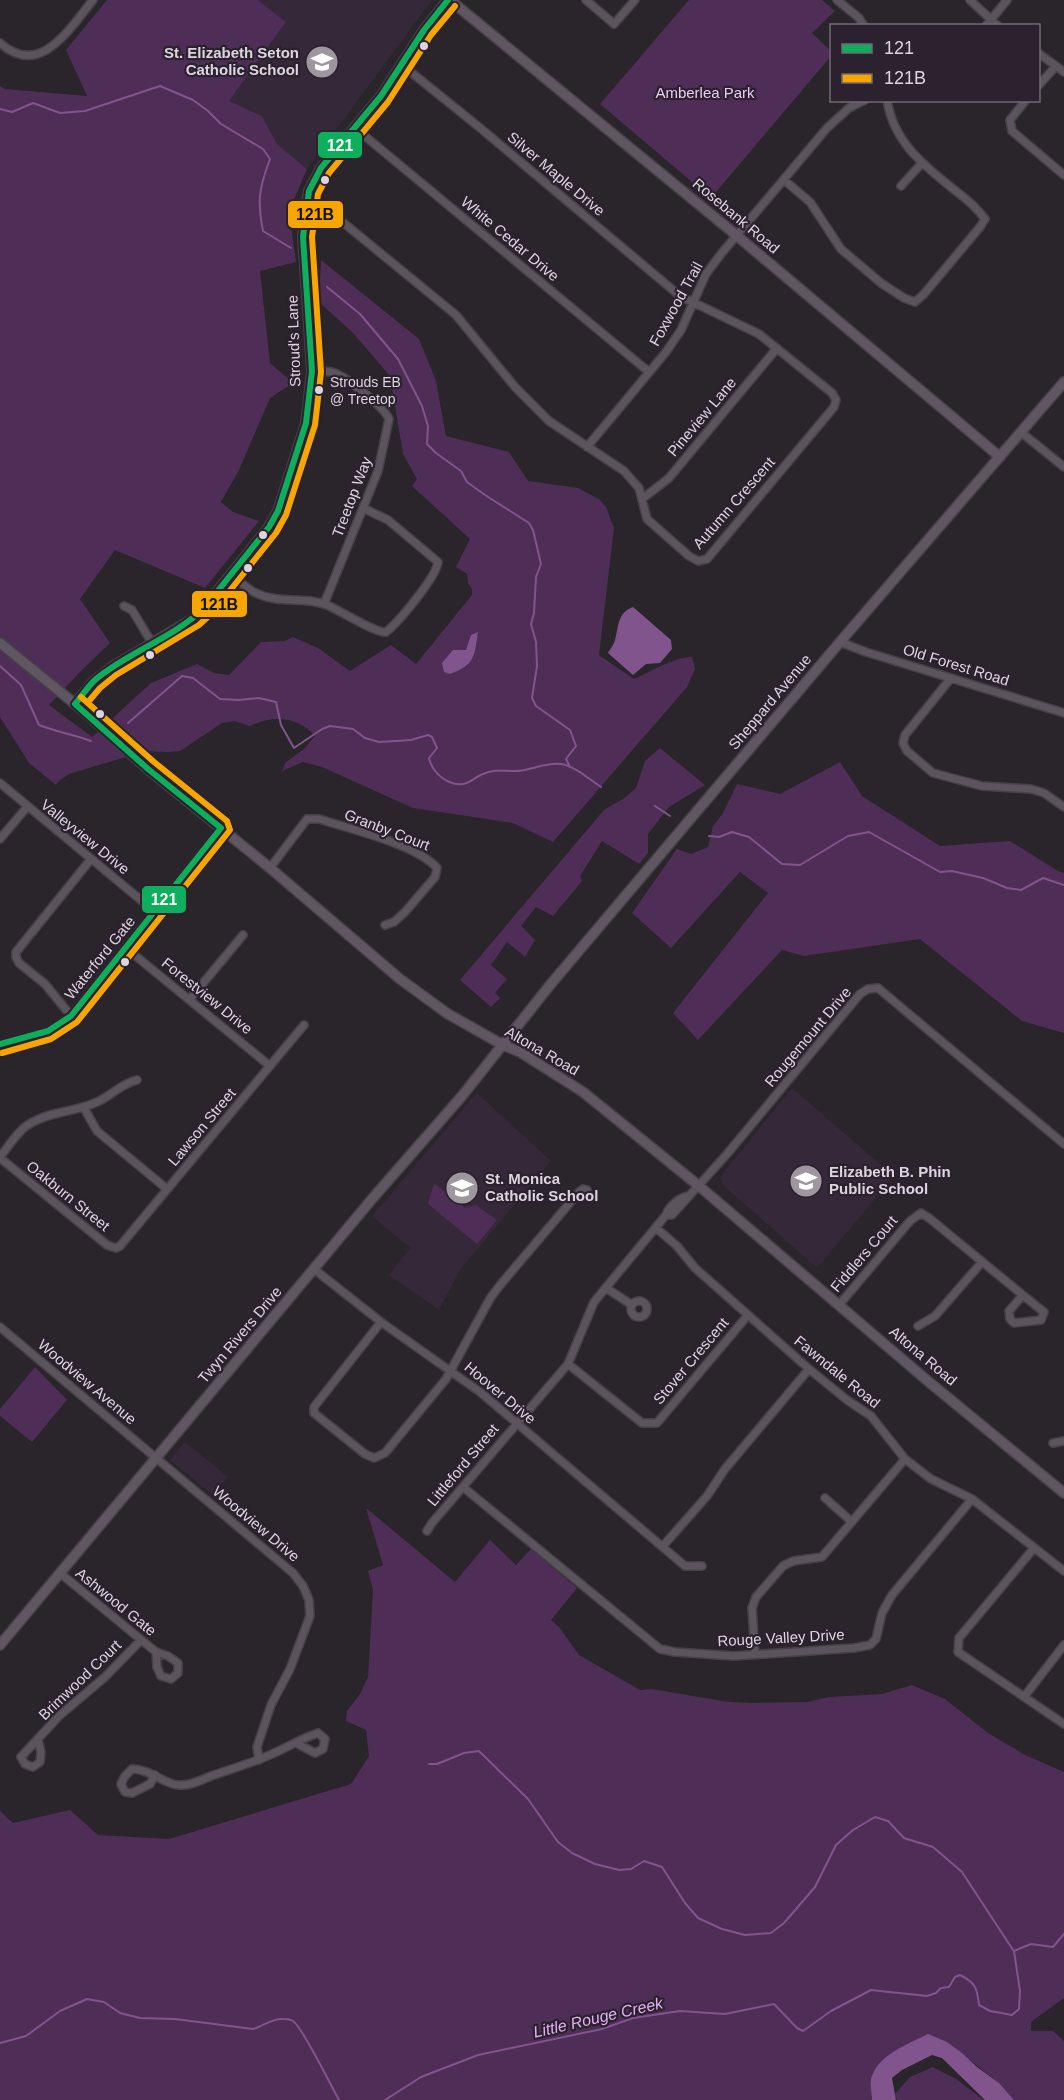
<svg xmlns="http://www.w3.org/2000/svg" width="1064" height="2100" viewBox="0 0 1064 2100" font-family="Arial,sans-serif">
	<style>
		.built { fill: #352839 }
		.green { fill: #4e2e56 }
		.water { fill: #82548e }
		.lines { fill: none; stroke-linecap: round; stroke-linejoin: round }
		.stream { stroke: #82548e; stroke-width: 2 }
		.street-casing { stroke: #464147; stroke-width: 10 }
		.secondary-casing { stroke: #464147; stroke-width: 12 }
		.street { stroke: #5b545d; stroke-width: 7 }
		.secondary { stroke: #5f5661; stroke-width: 9 }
		.bus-1-casing { stroke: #2c212e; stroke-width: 10 }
		.bus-2-casing { stroke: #2c212e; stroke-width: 10 }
		.bus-1 { stroke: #0daf5c; stroke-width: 6 }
		.bus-2 { stroke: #f7a600; stroke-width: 6 }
		.bus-dot { fill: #dcd5de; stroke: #2c212e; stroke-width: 2 }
		.labels { text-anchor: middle; stroke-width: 4.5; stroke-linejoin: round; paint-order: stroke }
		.bus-label { font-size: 14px; fill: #dcd5de; stroke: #2c212e; text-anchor: start }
		.poi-label { font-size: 15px; font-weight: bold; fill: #dcd5de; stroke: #2c212e; text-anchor: start }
		.park-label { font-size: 15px; fill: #f0c6fb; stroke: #2c212e }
		.street-label { font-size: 15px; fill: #dcd5de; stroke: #2c212e }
		.water-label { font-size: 16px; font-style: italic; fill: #e6aff4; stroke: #2c212e }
		.line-badge { stroke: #2c212e; stroke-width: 2 }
		.badge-label { font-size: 16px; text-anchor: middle; font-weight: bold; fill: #fff }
		.pale-badge-label { font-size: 16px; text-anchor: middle; font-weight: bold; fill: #111 }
	</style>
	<rect width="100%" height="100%" fill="#2a242b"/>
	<path class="built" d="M258,0H432L307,169L277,144L262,116L229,101L286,22Z
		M792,1088L894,1176L817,1268L724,1186L720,1177Z
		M477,1093L551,1161L460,1270L439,1310L389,1275L410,1248L372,1216Z
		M185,1442L228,1477L213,1495L170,1460Z"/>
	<path class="green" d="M107,0H258L286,22L229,101L262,116L277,144L307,169L289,211L296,262L260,271L270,363L293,383L270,398L239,470L221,502L233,512L259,521L205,588L115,550L80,599L110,643L80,672L49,705L92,737L151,683L197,664L214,673L229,675L261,642L285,641L293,637L318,648L350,671L391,645L416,664L472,595V589L468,583L467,574L456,567L470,539L412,486L417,479L403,454L390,376L352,332L319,302L321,260L419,339L436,381L446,436L509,452L528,481L578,488L600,500L606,507L614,528L599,655L634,679C649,672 677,656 692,657L695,669L687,687L553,842L513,823L413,808L322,767L303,762L282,771L286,762L304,749L315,736C298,716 272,715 250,726L234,721L222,723L180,751L167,752L146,751L69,774L60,780L56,785L29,763L0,717V86L5,89L87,96L66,50Z
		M689,0H822L835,11L812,33L831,51V56L711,198L600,104Z
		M660,748L705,785L669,807L648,834V853L639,864L602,841L580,876L582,881L553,916L536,907L521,926L535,940L525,957L507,942L491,965L507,979L495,993L500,998L491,1007L460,980L604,810L626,797L636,788L645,761Z
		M840,762L862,796L940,846L1010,841L1058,871L1064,873V1033L1022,1021L920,939L804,956L782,950L698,1040L673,1013L768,893L740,872L671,948L632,913L677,849L691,854L708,847L713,826L723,813L737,784L780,794Z
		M434,1183L465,1208L476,1205L497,1220L477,1244L428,1204Z
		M35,1367L67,1400L32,1442L0,1416V1409Z
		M366,1508L455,1582L490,1540L516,1565L531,1549L577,1588L551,1620L559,1627L579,1655L640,1690L652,1689L729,1702L754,1703L807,1702L829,1697L882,1694L912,1685L945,1699L988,1733L1025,1755L1064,1772V1998L1031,2022V2031H1053L1064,2041V2100H1014L999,2083L947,2042L871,2078L872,2100H0V1811L13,1823L70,1810L98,1835L169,1839L351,1784L369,1756L366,1730L346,1721L347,1711L360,1694L368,1677L373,1590L368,1571L383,1565Z
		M933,2067L956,2079L984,2100H897L895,2094L910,2077Z"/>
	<path class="water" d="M633,607L671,640L672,649L660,663L646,664L633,675L608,653C610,649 614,645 615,640C619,626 617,613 633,607Z
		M478,632C474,658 475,664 450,674L444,672L442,663L453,650H466L471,635Z
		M928,2034L947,2042L962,2053L977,2067L999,2083L1014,2100H985L942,2058L932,2055L902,2070L892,2078L896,2100H872C872,2093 869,2083 872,2076C880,2054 908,2044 928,2034Z"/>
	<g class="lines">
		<path class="stream" d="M0,109L12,112L33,103L60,113L85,111L160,86L193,100L208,111L221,124L263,149L270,159C259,188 257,201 263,231L291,248
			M327,287L360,314L398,359L422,406L428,426L427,444L436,453L461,471L467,482L485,495L529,523L533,530L541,564L536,577L534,613L531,624L536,642L537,666L532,698L536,706L570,730L576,746L566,759L570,767
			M0,666L21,685L39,725C56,732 73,734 91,741
			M128,723L182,676L193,678L220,699L239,700L259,698L276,702L281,725L294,748L322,729L330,726L353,729L365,738L379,742L411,740L428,735L432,737L437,748L429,758C432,772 447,786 463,784C470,783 477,776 483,774C495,769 504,771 515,771C530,771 545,762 561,764C575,766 590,780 601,787
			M655,806L670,816
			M709,836L719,837L732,832L749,837L782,864L800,865L848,836L869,832L940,872L952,871L983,878L1007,888L1021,890L1043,878L1064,885
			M429,1764H437L464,1753L479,1751L528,1799L558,1842L572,1853L595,1864L619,1870L631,1869L644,1861L662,1867L685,1903L698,1918L722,1929L745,1935L771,1933L784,1923L815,1887L836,1845L853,1830L875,1817L888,1821L904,1838L933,1847L962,1872L1013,1950
			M0,2043L26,2036L60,2011L87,1999L104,2002L120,2013L140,2018L175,2019L253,2029C264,2026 272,2018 283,2019C287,2019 290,2019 293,2021C303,2028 331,2086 339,2100
			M385,2100L421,2077L478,2055L602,2029L633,2018L680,2011L725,2014L774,2004L797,2028L803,2031L831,2011L871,1990L927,1996L936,1993L941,1988L949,1987L955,1977L960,1975C976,1983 977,1988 979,2005L990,2011L1012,2015L1019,2009L1020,1991L1014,1951L1031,1944L1053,1947L1064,1934"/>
		<defs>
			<path id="street" d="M586,0L614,24L635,0
				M837,0L859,18L864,26
				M970,0L998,26
				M986,26L1007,0
				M0,43C40,79 70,28 93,0
				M1038,53L1056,66
				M1038,86L1056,66L1064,72
				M1026,100L1010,120L1012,131L1064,175
				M354,127L649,372
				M784,180L810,202L841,249L881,283L904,298L915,302L924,294L980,227L985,219C977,208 968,200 957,192C925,166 894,144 887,100
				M901,186L922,163
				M305,211L321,213L340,220L456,315L515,387L549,421L624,471L639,488L647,519L689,556L698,561L707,559L834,407L836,400L832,393L759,334L680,296L479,127L402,65
				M312,371C318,371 325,371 331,372C345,375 384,407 389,419L378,471L324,604
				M1022,433L1064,467
				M587,447L666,352L681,330L706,274L721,254L827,128L849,108L865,100
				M642,499L669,478L777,348
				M231,575C240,581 248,590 258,594C280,604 305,596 327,605C339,610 377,634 386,632C398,623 437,576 438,562L388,520L363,508
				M124,606L132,610L152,643
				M840,642L866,652L1064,713
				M951,678L905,735L903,743L907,751L933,773L982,786L1031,789L1044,793L1064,807
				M0,783L154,911
				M0,839L27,807
				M270,868L307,819H319C350,829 416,844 437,868L435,877L405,912L394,922L385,925
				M126,948L270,1066
				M190,999L243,935
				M71,1016L45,984L19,963L16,957V952L91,859
				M0,1044L48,1031L71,1016L221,828
				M84,1108L97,1131L167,1189
				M0,1157C9,1146 18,1130 31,1123C51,1111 76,1112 97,1102C111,1096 122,1083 137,1080
				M0,1158L107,1245L116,1248L120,1246L304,1025
				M666,1215H672L727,1154L860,994L868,989L878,988L1064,1144
				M656,1228L677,1246L695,1268L809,1369L847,1400L871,1416L905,1459L931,1479L972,1499L1064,1571
				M314,1269L381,1322L480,1392L685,1566H702
				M606,1288L632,1305
				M631 1309a8 8 0 1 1 16 0a8 8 0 1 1-16 0Z
				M839,1305L910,1221L921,1213L929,1218C967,1249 1005,1281 1044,1312L1041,1320L1014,1323L1010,1319L1009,1311L1023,1295
				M381,1322L314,1407V1413L365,1454L374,1458L385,1453L446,1379L491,1297L501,1284L579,1192L583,1189L587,1190
				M918,1326L935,1316L982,1262
				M0,1327L293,1573L303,1586L309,1600L310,1616L290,1669L271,1705L257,1747L259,1760
				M568,1364L642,1423H657L748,1315
				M1053,1443L1064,1441
				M463,1487L660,1649L675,1652L734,1656L854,1648L870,1645L876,1639L882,1613L892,1595L972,1499
				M825,1498L852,1522
				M427,1531L432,1523L568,1364L594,1302L666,1215C669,1206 679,1198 688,1196
				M663,1546L707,1496L725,1469L809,1369
				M1034,1548L959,1638L958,1652L1064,1724
				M60,1573L156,1652L168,1656L178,1663V1673L171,1679L161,1676L157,1667L156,1652
				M755,1654L752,1608L756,1597L783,1566L793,1561L822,1557L905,1459
				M1024,1697L1064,1645
				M38,1739L41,1752L40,1762L33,1767L25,1764L21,1757L59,1716L105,1677L141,1640
				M155,1775L150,1784L132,1793L125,1792L121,1784L125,1776L132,1769C151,1769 164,1785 179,1785C190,1786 201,1780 211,1776C231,1769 252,1763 272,1754C288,1747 302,1738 318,1733L325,1739L323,1749L315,1753L296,1743"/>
			<path id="secondary" d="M450,0L730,230L1000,457
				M0,643L85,712L148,769L270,868L400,979L448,1014L503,1045L520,1052L583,1092L699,1186L929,1382L1064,1493
				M75,704L94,681L111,668L193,619L205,607L269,527L278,511L306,423L312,371L303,237L305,211L309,191L321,168L381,96L424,30L448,0
				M0,1645L372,1199L462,1096L550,985L840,642L1064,382"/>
		</defs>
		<use href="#street" class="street-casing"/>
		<use href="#secondary" class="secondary-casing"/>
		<use href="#street" class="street"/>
		<use href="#secondary" class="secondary"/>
		<defs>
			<path id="bus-1" d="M0,1044L48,1031L71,1016L221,828L148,769L75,704C82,696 88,686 96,679C130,651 174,638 205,607L269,527L278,511L306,423L312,371L303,237L309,191L321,168L381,96L424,30L448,0"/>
			<path id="bus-2" d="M89,701L100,688L116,675L199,625L212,613L276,533L286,515L315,425L321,372L312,237L318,194L329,173L388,102L431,35L455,6
				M2,1053L51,1039L77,1022L230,830L227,821L154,762L81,697"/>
		</defs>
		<use href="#bus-1" class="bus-1-casing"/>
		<use href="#bus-2" class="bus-2-casing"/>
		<use href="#bus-1" class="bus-1"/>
		<use href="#bus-2" class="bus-2"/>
	</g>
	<defs>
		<symbol id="school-disc" viewBox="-11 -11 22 22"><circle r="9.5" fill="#9e979f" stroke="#2c212e"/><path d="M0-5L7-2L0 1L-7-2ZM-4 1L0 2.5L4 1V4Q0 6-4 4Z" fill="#fff"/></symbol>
	</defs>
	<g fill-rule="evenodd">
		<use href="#school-disc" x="303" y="43" width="38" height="38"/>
		<use href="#school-disc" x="787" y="1162" width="38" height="38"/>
		<use href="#school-disc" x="443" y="1169" width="38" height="38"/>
	</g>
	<g class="bus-dot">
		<circle cx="424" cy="46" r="5"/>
		<circle cx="325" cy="180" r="5"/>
		<circle cx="319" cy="390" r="5"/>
		<circle cx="263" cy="535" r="5"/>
		<circle cx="248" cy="568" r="5"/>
		<circle cx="150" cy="655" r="5"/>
		<circle cx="100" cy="714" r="5"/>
		<circle cx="125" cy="962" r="5"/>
	</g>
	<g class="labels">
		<g class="bus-label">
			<text x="330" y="387">Strouds EB<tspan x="330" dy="17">@ Treetop</tspan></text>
		</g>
		<g class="poi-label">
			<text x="299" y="58" text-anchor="end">St. Elizabeth Seton<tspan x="299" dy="17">Catholic School</tspan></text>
			<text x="829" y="1177">Elizabeth B. Phin<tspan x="829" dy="17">Public School</tspan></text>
			<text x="485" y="1184">St. Monica<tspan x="485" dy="17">Catholic School</tspan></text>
		</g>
		<g class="park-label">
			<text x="705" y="98">Amberlea Park</text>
		</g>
		<g class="street-label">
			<text transform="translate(556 174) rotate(40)" y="5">Silver Maple Drive</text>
			<text transform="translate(736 216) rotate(40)" y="5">Rosebank Road</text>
			<text transform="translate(510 239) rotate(40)" y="5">White Cedar Drive</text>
			<text transform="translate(676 304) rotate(-61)" y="5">Foxwood Trail</text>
			<text transform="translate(294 341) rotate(-92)" y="5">Stroud's Lane</text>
			<text transform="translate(702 417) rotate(-50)" y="5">Pineview Lane</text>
			<text transform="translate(352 497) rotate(-69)" y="5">Treetop Way</text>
			<text transform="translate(734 503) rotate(-49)" y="5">Autumn Crescent</text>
			<text transform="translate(956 665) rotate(17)" y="5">Old Forest Road</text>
			<text transform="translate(770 702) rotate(-50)" y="5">Sheppard Avenue</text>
			<text transform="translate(387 830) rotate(21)" y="5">Granby Court</text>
			<text transform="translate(85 837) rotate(39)" y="5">Valleyview Drive</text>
			<text transform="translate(100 958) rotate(-51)" y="5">Waterford Gate</text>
			<text transform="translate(207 996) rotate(39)" y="5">Forestview Drive</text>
			<text transform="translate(808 1037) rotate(-50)" y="5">Rougemount Drive</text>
			<text transform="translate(542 1051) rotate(30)" y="5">Altona Road</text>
			<text transform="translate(202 1127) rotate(-50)" y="5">Lawson Street</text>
			<text transform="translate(68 1196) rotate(39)" y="5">Oakburn Street</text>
			<text transform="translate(864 1254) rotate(-50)" y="5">Fiddlers Court</text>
			<text transform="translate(240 1335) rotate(-50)" y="5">Twyn Rivers Drive</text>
			<text transform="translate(923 1356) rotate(40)" y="5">Altona Road</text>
			<text transform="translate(691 1361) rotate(-50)" y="5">Stover Crescent</text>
			<text transform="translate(837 1372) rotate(39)" y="5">Fawndale Road</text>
			<text transform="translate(87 1382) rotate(40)" y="5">Woodview Avenue</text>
			<text transform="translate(500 1393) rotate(40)" y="5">Hoover Drive</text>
			<text transform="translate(463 1465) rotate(-50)" y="5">Littleford Street</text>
			<text transform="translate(256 1524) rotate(40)" y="5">Woodview Drive</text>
			<text transform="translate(116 1602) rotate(39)" y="5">Ashwood Gate</text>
			<text transform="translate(781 1638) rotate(-3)" y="5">Rouge Valley Drive</text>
			<text transform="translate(80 1680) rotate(-44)" y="5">Brimwood Court</text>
		</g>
		<g class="water-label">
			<text transform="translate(598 2017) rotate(-13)" y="6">Little Rouge Creek</text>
		</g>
	</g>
	<g class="line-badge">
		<rect x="317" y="131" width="46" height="28" rx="6" fill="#0daf5c"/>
		<rect x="287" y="200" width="57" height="29" rx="6" fill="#f7a600"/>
		<rect x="191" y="590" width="57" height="28" rx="6" fill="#f7a600"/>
		<rect x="141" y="885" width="46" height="29" rx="6" fill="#0daf5c"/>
	</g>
	<g class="badge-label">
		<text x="340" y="151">121</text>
		<text x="164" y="905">121</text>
	</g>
	<g class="pale-badge-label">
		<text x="315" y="220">121B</text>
		<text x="219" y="610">121B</text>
	</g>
	<rect x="830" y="24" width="210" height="78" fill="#2c212e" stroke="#726974" stroke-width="1.5"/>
	<rect x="842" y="44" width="30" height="9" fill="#0daf5c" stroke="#726974" stroke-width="1.5"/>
	<text x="884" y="54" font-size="18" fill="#dcd5de">121</text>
	<rect x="842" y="74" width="30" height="9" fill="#f7a600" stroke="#726974" stroke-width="1.5"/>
	<text x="884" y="84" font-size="18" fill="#dcd5de">121B</text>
</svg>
